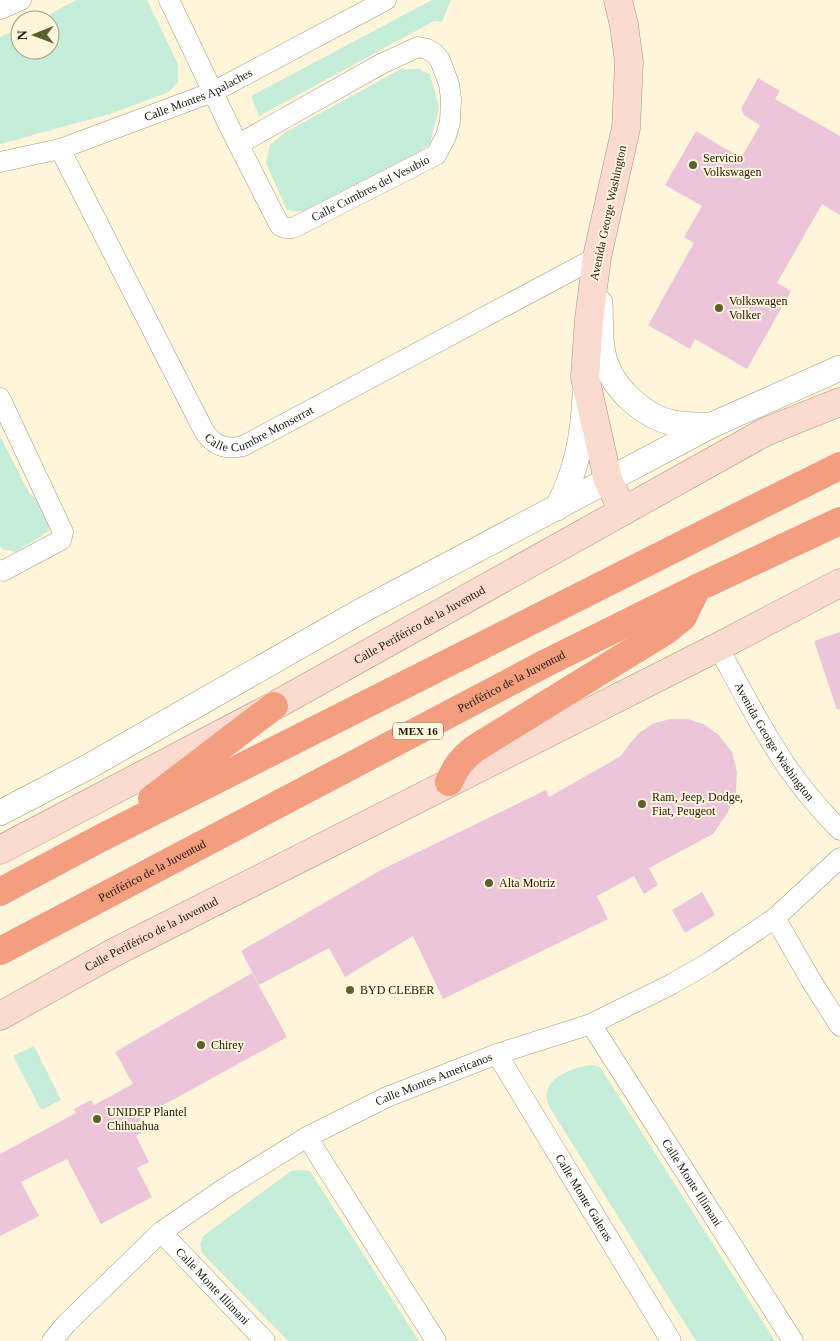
<svg xmlns="http://www.w3.org/2000/svg" width="840" height="1341" viewBox="0 0 840 1341" font-family="Georgia,serif">
	<style>
		.green { fill: #c5edda }
		.building { fill: #ecc5db }
		.lines { fill: none; stroke-linecap: round; stroke-linejoin: round }
		.minor-casing { stroke: #a49879; stroke-width: 21 }
		.tertiary-casing { stroke: #a49879; stroke-width: 26 }
		.secondary-casing { stroke: #a49879; stroke-width: 29 }
		.trunk-casing { stroke: #fff; stroke-width: 29 }
		.minor { stroke: #fff; stroke-width: 20 }
		.tertiary { stroke: #fff; stroke-width: 25 }
		.secondary { stroke: #fbdacf; stroke-width: 28 }
		.trunk { stroke: #f49e80; stroke-width: 28 }
		.poi-dot { fill: #5b602d; stroke: #fef5da; stroke-width: 2 }
		.labels { text-anchor: middle; stroke-width: 4; stroke-linejoin: round; paint-order: stroke }
		.shield { fill: #fef5da; stroke: #5f5a49; stroke-width: 1 }
		.shield-label { font-size: 11px; font-weight: bold; fill: #1b170b }
		.street-label { font-size: 12px; fill: #1b170b; stroke: #fef5da }
		.poi-label { font-size: 12px; fill: #1b170b; stroke: #fef5da; text-anchor: start }
	</style>
	<rect width="100%" height="100%" fill="#fef5da"/>
	<path class="green" d="M76,0H147L178,64V82L169,92L110,114L0,144V37L20,28V50H50V20H39Z
		M432,0H451L442,22L434,21L259,116L251,96Z
		M401,69H419L430,74L439,107L430,144L411,158L307,212L287,210L266,163L270,145L286,132Z
		M0,436L30,495L43,500L51,513L49,531L16,552L2,549L0,545Z
		M34,1046L61,1100L41,1110L13,1056Z
		M591,1065L600,1067L775,1341H696L550,1108C548,1103 545,1097 547,1092C550,1075 576,1067 591,1065Z
		M301,1170L310,1171L419,1341H288L202,1253L200,1244L203,1236L291,1171Z"/>
	<path class="building" d="M758,78L780,91L775,99L840,136V215L822,204L777,283L791,291L747,369L695,339L690,349L648,325L694,243L684,237L702,206L665,185L696,131L741,158L760,125L745,116L742,111V107Z
		M840,632V709L837,710L814,641Z
		M671,719H688L705,725L719,735L732,752L737,772L736,793L728,812L713,834L649,868L658,885L644,894L634,876L597,896L608,919L443,999L413,936L345,977L329,948L259,985L241,951L381,870L546,790L549,797L621,756L628,746L639,733L654,723Z
		M702,892L715,915L685,933L672,910Z
		M252,973L287,1037L140,1118L147,1130L136,1136L149,1162L137,1168L152,1197L101,1224L67,1159L21,1182L39,1216L0,1236V1154L76,1113L74,1109L91,1100L94,1105L133,1084L115,1052Z"/>
	<g class="lines">
		<defs>
			<g id="minor">
				<path id="s1" d="M169,0L231,130L280,226L286,228H293L436,155L446,136L450,122L451,99L449,84L440,60L434,53L427,49L418,47L381,64L239,144"/>
				<path d="M0,9L21,0"/>
				<path id="s2" d="M60,149L204,431C214,446 225,450 243,446L597,257"/>
				<path id="s3" d="M0,162L60,149L213,92L386,0"/>
				<path d="M0,398L63,532L61,540L3,571L0,570"/>
				<path id="s4" d="M718,647C741,689 763,732 790,771C805,792 822,812 840,830"/>
				<path d="M775,918L812,982L840,1026"/>
				<path id="s5" d="M591,1024L793,1341"/>
				<path id="s6" d="M497,1054L671,1341"/>
				<path d="M307,1137L436,1341"/>
				<path id="s7" d="M161,1232L265,1341"/>
				<path id="s8" d="M52,1341L66,1324L161,1232L225,1188L307,1137L387,1097L497,1054L591,1024L672,984L710,962L775,918L840,858"/>
			</g>
			<path id="tertiary" d="M600,303C601,323 599,345 606,364C616,391 645,417 673,423C686,425 699,425 712,425
				M557,508C577,471 583,437 585,395
				M0,813L86,768L361,611L712,425L840,368"/>
			<g id="secondary">
				<path d="M618,0L624,25L629,62L626,128L597,257L589,319L585,377L608,480L623,511"/>
				<path id="s9" d="M0,850L274,706L765,432L840,402"/>
				<path id="s10" d="M0,1016L113,953L718,647L840,583"/>
			</g>
			<g id="trunk">
				<path d="M449,782C456,766 461,760 474,749L667,630L683,617L697,588"/>
				<path d="M152,799L274,706"/>
				<path d="M0,892L99,839L739,516L840,466"/>
				<path id="s11" d="M0,951L546,663L697,588L840,521"/>
			</g>
		</defs>
		<use href="#minor" class="minor-casing"/>
		<use href="#tertiary" class="tertiary-casing"/>
		<use href="#secondary" class="secondary-casing"/>
		<use href="#trunk" class="trunk-casing"/>
		<use href="#minor" class="minor"/>
		<use href="#tertiary" class="tertiary"/>
		<use href="#secondary" class="secondary"/>
		<use href="#trunk" class="trunk"/>
	</g>
	<g class="poi-dot">
		<circle cx="693" cy="165" r="5"/>
		<circle cx="719" cy="308" r="5"/>
		<circle cx="642" cy="804" r="5"/>
		<circle cx="489" cy="883" r="5"/>
		<circle cx="350" cy="990" r="5"/>
		<circle cx="201" cy="1045" r="5"/>
		<circle cx="97" cy="1119" r="5"/>
	</g>
	<g class="labels">
		<rect class="shield" x="393" y="722.5" width="50" height="17" rx="4"/>
		<g class="shield-label">
			<text x="418" y="735">MEX 16</text>
		</g>
		<g class="street-label">
			<text dy="4" stroke="none"><textPath href="#s3" startOffset="210">Calle Montes Apalaches</textPath></text>
			<text dy="4" stroke="none"><textPath href="#s1" startOffset="352">Calle Cumbres del Vesubio</textPath></text>
			<text transform="translate(608 213) rotate(-78)" y="4">Avenida George Washington</text>
			<text dy="4" stroke="none"><textPath href="#s2" startOffset="381">Calle Cumbre Monserrat</textPath></text>
			<text dy="4" stroke="none"><textPath href="#s9" startOffset="476">Calle Periférico de la Juventud</textPath></text>
			<text dy="4" stroke="none"><textPath href="#s11" startOffset="578">Periférico de la Juventud</textPath></text>
			<text dy="4" stroke="none"><textPath href="#s4" startOffset="110">Avenida George Washington</textPath></text>
			<text dy="4" stroke="none"><textPath href="#s11" startOffset="172">Periférico de la Juventud</textPath></text>
			<text dy="4" stroke="none"><textPath href="#s10" startOffset="172">Calle Periférico de la Juventud</textPath></text>
			<text dy="4" stroke="none"><textPath href="#s8" startOffset="468">Calle Montes Americanos</textPath></text>
			<text dy="4" stroke="none"><textPath href="#s5" startOffset="188">Calle Monte Illimani</textPath></text>
			<text dy="4" stroke="none"><textPath href="#s6" startOffset="168">Calle Monte Galeras</textPath></text>
			<text dy="4" stroke="none"><textPath href="#s7" startOffset="75">Calle Monte Illimani</textPath></text>
		</g>
		<g class="poi-label">
			<text x="703" y="162">Servicio<tspan x="703" dy="14">Volkswagen</tspan></text>
			<text x="729" y="305">Volkswagen<tspan x="729" dy="14">Volker</tspan></text>
			<text x="652" y="801">Ram, Jeep, Dodge,<tspan x="652" dy="14">Fiat, Peugeot</tspan></text>
			<text x="499" y="887">Alta Motriz</text>
			<text x="360" y="994">BYD CLEBER</text>
			<text x="211" y="1049">Chirey</text>
			<text x="107" y="1116">UNIDEP Plantel<tspan x="107" dy="14">Chihuahua</tspan></text>
		</g>
	</g>
	<g transform="translate(35 35) rotate(269)"><circle r="24" fill="#fef5da" stroke="#a39c87"/>
	<path d="M0-4L9 19L0 12L-9 19Z" fill="#5b602d"/>
	<text y="-8" font-size="14" font-weight="bold" text-anchor="middle" fill="#1b170b">N</text>
	</g>
</svg>
